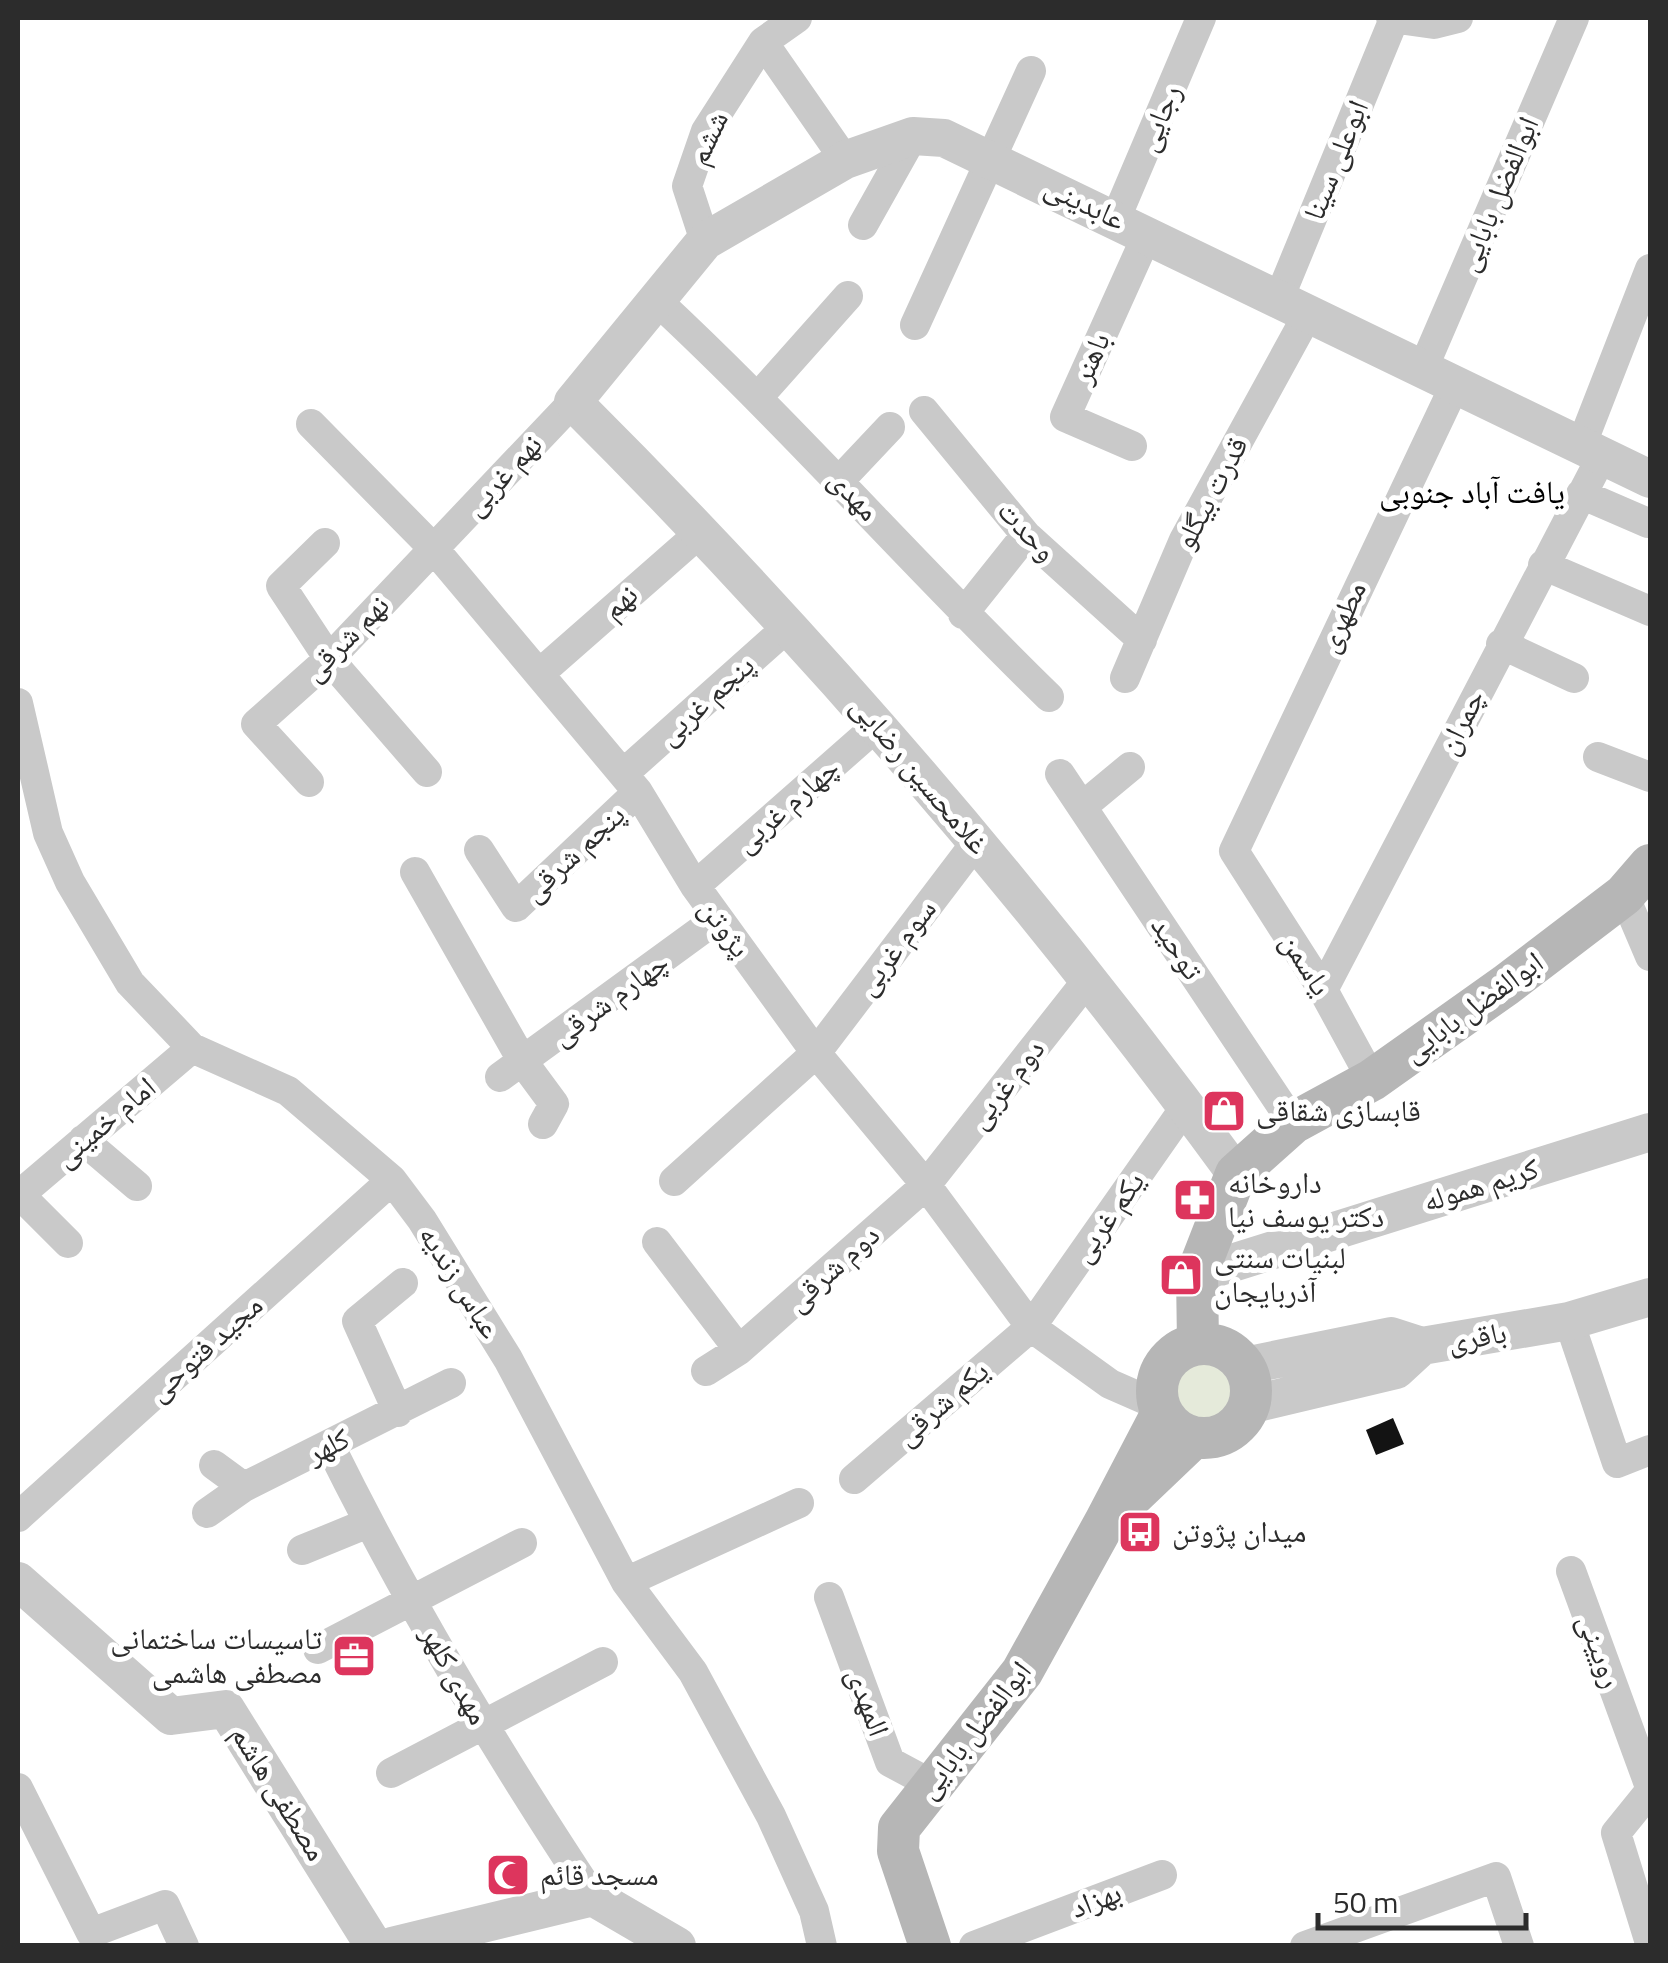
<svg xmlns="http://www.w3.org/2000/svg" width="1668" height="1963" viewBox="0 0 1668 1963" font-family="'Titillium Web','Noto Naskh Arabic',sans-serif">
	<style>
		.green { fill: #e5eada }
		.building { fill: #131313 }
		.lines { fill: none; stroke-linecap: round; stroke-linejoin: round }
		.minor { stroke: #c9c9c9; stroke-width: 30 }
		.tertiary { stroke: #c9c9c9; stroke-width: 38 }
		.secondary { stroke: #b6b6b6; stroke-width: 42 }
		.labels { text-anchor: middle; stroke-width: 10; stroke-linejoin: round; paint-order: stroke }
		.street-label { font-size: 30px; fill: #2c2c2c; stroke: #fff }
		.poi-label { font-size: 30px; fill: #2c2c2c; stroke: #fff; text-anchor: start }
		.neighbourhood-label { font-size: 32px; fill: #000; stroke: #fff }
	</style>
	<rect width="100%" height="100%" fill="#fff"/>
	<path class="green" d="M1167 1393a37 37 0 1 1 74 0a37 37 0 1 1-74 0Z"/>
	<path class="building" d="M1393,1418L1404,1444L1376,1455L1366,1430Z"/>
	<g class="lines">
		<path class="minor" d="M1391,18L1434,24L1458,18
			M763,42L845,160
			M1116,218L1201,18
			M863,225L913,136
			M705,241L687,186L706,131L763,42L797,18
			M654,298C792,426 915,567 1049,697
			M1278,301L1394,19
			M915,325L1031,71
			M1422,371L1574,18
			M759,396L848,296
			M924,411L1026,535L1142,640
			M311,424L434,549L638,792L695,886L816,1053L926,1185L1031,1327L1110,1384L1158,1405
			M1132,446L1065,417L1148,233
			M1581,446L1650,269
			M840,480L890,427
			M1581,494L1648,523
			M325,543L281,586L329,659L427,772
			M1543,565L1650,611
			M963,614L1026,535
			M1501,644L1574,678
			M539,674L702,531
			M1125,678L1184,540L1308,314
			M18,703L48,833L70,882L130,983L192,1048L288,1091L392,1180L422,1220L508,1359L626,1582L693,1672L771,1816L814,1911L822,1946
			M1598,757L1650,777
			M623,774L790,625
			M1060,774L1293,1123
			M309,782L256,724L329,659L573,402
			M1083,806L1130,767
			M479,850L516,907L638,792
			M415,872L523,1062L554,1104L543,1124
			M695,886L879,724
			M1624,895L1650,956
			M1323,990L1602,456
			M500,1077L718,918
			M1372,1080L1323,990L1234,851L1455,385
			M83,1140L137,1186
			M674,1181L816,1053L977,841
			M18,1193L68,1243
			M18,1196L192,1048
			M657,1242L739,1350
			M1569,1321L1617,1463L1650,1450
			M706,1371L739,1350L926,1185L1086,982
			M398,1412L357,1321L403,1283
			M330,1446C407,1602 497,1752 593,1897
			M214,1465L244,1487
			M854,1479L1031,1327L1186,1106
			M207,1513L244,1487L451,1383
			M18,1517L392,1180
			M302,1550L368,1523
			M1571,1571L1650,1787
			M626,1582L799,1503
			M829,1597L890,1762L931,1784
			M318,1649L522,1543
			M391,1773L603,1662
			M18,1788L91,1933L165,1905L184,1946
			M1650,1791L1616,1833L1650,1943
			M974,1946L1162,1875
			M1305,1946L1496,1877L1519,1946"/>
		<path class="tertiary" d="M1236,1174C1035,899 814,642 573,402L705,241L845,160L913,136L944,138L1650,479
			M1197,1274L1650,1132
			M1244,1366L1391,1336L1422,1346L1569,1321L1650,1297
			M1249,1405L1396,1370L1422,1346
			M18,1581L171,1716L226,1709L374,1946
			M392,1946L593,1897L677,1946"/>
		<path class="secondary" d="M1157 1391a47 47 0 1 1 94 0a47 47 0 1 1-94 0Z
			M1198,1344L1197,1274L1236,1174L1293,1123L1372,1080L1506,985L1624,895L1650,865
			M1162,1413L1105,1522L1193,1438
			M930,1946L898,1851L899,1828L1022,1672L1105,1522"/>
	</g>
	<defs>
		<symbol id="shop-square" viewBox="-11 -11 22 22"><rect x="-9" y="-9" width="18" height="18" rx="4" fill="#dd355d" stroke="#fff"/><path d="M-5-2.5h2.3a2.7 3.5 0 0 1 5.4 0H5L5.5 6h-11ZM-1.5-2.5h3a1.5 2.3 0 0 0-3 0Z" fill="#fff"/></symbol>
		<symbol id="pharmacy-square" viewBox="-11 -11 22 22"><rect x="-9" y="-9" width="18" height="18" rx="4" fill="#dd355d" stroke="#fff"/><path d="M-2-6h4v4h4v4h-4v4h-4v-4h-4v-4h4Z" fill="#fff"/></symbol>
		<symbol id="bus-square" viewBox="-11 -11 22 22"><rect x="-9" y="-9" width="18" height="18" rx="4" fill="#dd355d" stroke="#fff"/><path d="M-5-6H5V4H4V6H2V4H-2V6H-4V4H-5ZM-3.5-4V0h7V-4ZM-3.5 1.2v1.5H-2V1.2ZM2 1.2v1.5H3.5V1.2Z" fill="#fff"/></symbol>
		<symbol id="office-square" viewBox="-11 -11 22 22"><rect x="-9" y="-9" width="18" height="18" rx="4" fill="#dd355d" stroke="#fff"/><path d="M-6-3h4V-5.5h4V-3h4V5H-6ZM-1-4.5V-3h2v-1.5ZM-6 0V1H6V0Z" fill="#fff"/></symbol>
		<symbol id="mosque-square" viewBox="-11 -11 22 22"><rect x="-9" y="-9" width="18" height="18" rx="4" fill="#dd355d" stroke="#fff"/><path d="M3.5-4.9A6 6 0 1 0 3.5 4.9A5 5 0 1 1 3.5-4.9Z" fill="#fff"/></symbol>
	</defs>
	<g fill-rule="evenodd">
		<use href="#shop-square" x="1199" y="1086" width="50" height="50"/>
		<use href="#pharmacy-square" x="1170" y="1175" width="50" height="50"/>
		<use href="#shop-square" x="1156" y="1250" width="50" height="50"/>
		<use href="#bus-square" x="1115" y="1507" width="50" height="50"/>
		<use href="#office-square" x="329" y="1631" width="50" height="50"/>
		<use href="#mosque-square" x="483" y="1850" width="50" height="50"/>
	</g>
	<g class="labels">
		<g class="street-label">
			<text transform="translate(1159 118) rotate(-67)" y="10">رجایی</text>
			<text transform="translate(708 138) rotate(-65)" y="10">ششم</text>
			<text transform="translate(1336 160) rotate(-68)" y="10">ابوعلی سینا</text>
			<text transform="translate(1498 194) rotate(-67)" y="10">ابوالفضل بابایی</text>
			<text transform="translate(1085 203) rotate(26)" y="10">عابدینی</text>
			<text transform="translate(1091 358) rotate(-66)" y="10">باهنر</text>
			<text transform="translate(503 475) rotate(-47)" y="10">نهم غربی</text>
			<text transform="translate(1211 493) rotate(-62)" y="10">قدرت بیگلو</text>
			<text transform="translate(854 495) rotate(47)" y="10">مهدی</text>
			<text transform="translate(1027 531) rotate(47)" y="10">وحدت</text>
			<text transform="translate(620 602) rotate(-42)" y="10">نهم</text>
			<text transform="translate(1342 617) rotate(-65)" y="10">مطهری</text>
			<text transform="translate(346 638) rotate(-45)" y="10">نهم شرقی</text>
			<text transform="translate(706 700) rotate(-42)" y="10">پنجم غربی</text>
			<text transform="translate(1461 722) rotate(-63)" y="10">چمران</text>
			<text transform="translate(920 775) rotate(50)" y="10">غلامحسین رضایی</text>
			<text transform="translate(787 805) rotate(-41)" y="10">چهارم غربی</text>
			<text transform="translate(574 853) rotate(-43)" y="10">پنجم شرقی</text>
			<text transform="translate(725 928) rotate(54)" y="10">پژوتن</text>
			<text transform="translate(896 947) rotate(-53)" y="10">سوم غربی</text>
			<text transform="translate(1177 948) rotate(57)" y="10">توحید</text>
			<text transform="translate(1306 964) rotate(58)" y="10">یاسمن</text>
			<text transform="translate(610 999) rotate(-36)" y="10">چهارم شرقی</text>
			<text transform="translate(1473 1007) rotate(-36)" y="10">ابوالفضل بابایی</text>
			<text transform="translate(1006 1084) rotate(-52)" y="10">دوم غربی</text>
			<text transform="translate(105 1122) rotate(-40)" y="10">امام خمینی</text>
			<text transform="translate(1481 1185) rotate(-17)" y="10">کریم هموله</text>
			<text transform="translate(1108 1217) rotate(-55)" y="10">یکم غربی</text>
			<text transform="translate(833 1268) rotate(-42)" y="10">دوم شرقی</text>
			<text transform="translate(460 1282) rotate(58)" y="10">عباس زندیه</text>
			<text transform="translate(1477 1337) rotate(-10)" y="10">باقری</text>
			<text transform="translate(205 1348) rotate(-42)" y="10">مجید فتوحی</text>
			<text transform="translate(942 1403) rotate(-41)" y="10">یکم شرقی</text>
			<text transform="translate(328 1446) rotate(-26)" y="10">کلهر</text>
			<text transform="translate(1600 1651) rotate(70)" y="10">رویینی</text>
			<text transform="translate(455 1675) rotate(61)" y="10">مهدی کلهر</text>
			<text transform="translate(868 1702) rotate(70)" y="10">المهدی</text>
			<text transform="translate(974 1730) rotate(-52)" y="10">ابوالفضل بابایی</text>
			<text transform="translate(279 1793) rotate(58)" y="10">مصطفی هاشم</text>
			<text transform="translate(1096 1900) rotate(-21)" y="10">بهزاد</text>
		</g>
		<g class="poi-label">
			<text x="1256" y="1121">قابسازی شقاقی</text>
			<text x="1228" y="1193">داروخانه<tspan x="1228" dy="34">دکتر یوسف نیا</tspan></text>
			<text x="1214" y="1268">لبنیات سنتی<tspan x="1214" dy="34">آذربایجان</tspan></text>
			<text x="1172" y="1542">میدان پژوتن</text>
			<text x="322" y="1649" text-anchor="end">تاسیسات ساختمانی<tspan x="322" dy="34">مصطفی هاشمی</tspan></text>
			<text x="540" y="1885">مسجد قائم</text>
		</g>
		<g class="neighbourhood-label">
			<text x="1472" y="503">یافت آباد جنوبی</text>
		</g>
	</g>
	<rect width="1668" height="1963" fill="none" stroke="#2c2c2c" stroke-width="40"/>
	<path d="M1318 1913v15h208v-15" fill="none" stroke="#2c2c2c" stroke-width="5"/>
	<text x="1333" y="1913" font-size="30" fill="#2c2c2c" stroke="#ffffff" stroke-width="8" paint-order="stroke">50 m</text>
</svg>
